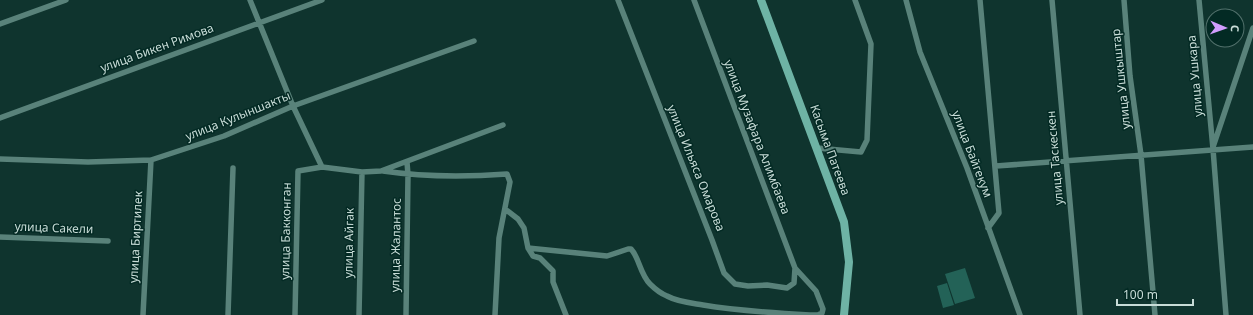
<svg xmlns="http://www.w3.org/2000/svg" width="1253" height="315" viewBox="0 0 1253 315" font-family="'Noto Sans',sans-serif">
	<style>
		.green { fill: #236257 }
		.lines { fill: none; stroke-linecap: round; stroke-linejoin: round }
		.minor { stroke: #59827a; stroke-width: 5.5 }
		.secondary { stroke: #6eb3a5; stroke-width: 8 }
		.labels { text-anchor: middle; stroke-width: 3; stroke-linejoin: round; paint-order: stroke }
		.street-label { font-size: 12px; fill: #c8dcd7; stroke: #032a24 }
	</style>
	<rect width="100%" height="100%" fill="#0f342e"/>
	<path class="green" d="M965,268L975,298L955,304L945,274Z
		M947,283L954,305L943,308L937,286Z"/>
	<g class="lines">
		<path class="minor" d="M250,0L293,106L322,167
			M618,0L712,240L724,273L735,284L748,286L767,285L787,288L794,283L795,268L694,0
			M906,0L920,52L967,168L1020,315
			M980,0L999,213L988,228
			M1052,0L1080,315
			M1124,0L1130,76L1141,155L1155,315
			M1199,0L1213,149L1226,315
			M0,24L66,0
			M0,118L322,0
			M1213,147L1253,28
			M817,148L861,152L867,140L871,44L855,0
			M0,159L88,162L151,160L224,136L293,106L474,41
			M996,166L1253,147
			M383,171C424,177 466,177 507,174L510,182L499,238L495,315
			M505,209L518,219L524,228L528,248L533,256L540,258L553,271V282L566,315
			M0,237L108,241
			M528,248L607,256L628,249H631C639,257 640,274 650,284C654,288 662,294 667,296C678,302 691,303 703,305C739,311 774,313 810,315H818L822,313L823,309L816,291L795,268
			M143,315L151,160
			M228,315L233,168
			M295,315L298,171L322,167L362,172L381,171L503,125
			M359,315L362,172
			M406,315L408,175L407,162"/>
		<path class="secondary" d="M761,0L844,222L849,262L844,315"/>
	</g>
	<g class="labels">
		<g class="street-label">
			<text transform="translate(157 48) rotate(-20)" y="4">улица Бикен Римова</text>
			<text transform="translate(1195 76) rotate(-95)" y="4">улица Ушкара</text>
			<text transform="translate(1121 79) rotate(-96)" y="4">улица Ушкыштар</text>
			<text transform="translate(238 116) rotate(-22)" y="4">улица Кулыншакты</text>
			<text transform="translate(757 137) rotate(69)" y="4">улица Музафара Алимбаева</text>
			<text transform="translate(830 150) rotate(70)" y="4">Касыма Патеева</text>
			<text transform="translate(972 154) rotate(69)" y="4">улица Байгекум</text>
			<text transform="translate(1055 158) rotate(-95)" y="4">улица Таскескен</text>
			<text transform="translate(696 168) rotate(68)" y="4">улица Ильяса Омарова</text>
			<text transform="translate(54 228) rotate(2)" y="4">улица Сакели</text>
			<text transform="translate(286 231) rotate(-89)" y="4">улица Бакконган</text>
			<text transform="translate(136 237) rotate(-87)" y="4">улица Биртилек</text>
			<text transform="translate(349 243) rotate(-89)" y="4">улица Айгак</text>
			<text transform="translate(396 245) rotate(-89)" y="4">улица Жалантос</text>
		</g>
	</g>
	<g transform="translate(1225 28) rotate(92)"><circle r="19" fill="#032a24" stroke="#52716c"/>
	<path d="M0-3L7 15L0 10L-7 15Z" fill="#d19dfe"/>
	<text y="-6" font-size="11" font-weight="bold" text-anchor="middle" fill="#c8dcd7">С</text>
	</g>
	<path d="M1117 299v6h76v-6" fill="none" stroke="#c8dcd7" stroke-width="2"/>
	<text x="1123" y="299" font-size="12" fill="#c8dcd7" stroke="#032a24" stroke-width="3" paint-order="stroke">100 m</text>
</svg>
